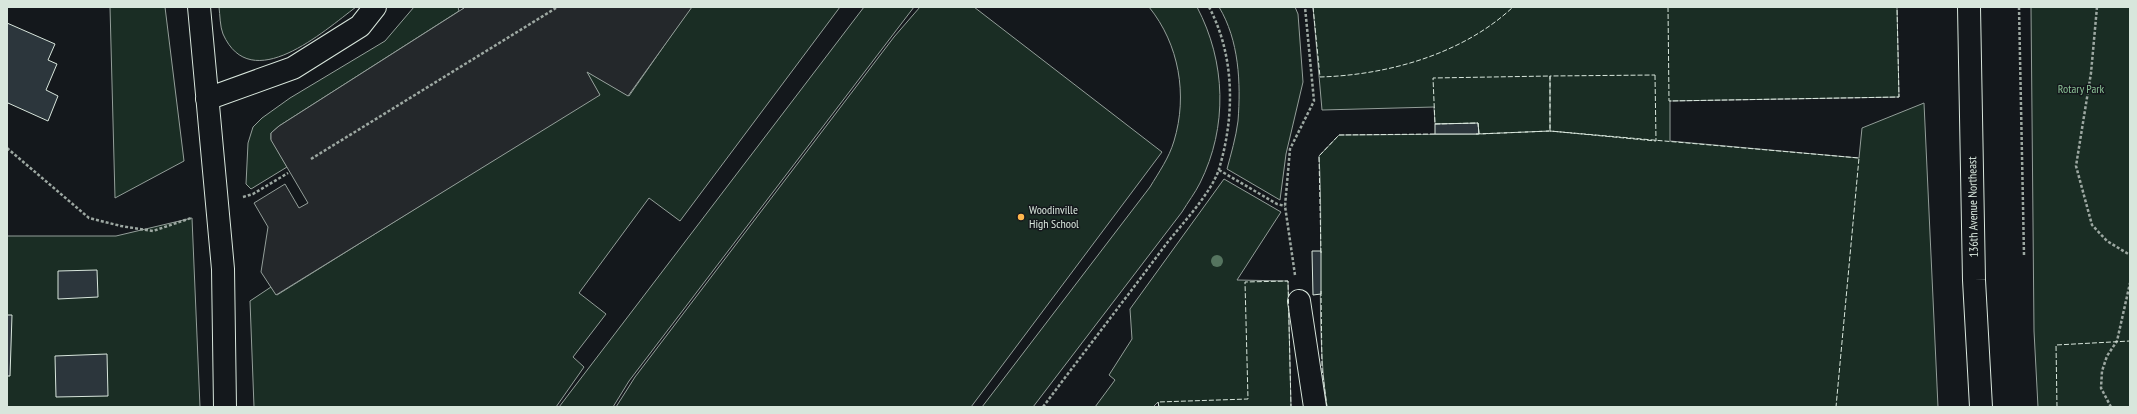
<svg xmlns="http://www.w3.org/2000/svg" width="2137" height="414" viewBox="0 0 2137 414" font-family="'PT Sans Narrow',sans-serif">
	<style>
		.green { fill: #1a2d24; stroke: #939e99 }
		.parking { fill: #24282b; stroke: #939e99 }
		.building { fill: #2c363c; stroke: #d8e6dc }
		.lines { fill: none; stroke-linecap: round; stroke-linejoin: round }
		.minor-casing { stroke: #d8e6dc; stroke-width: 24 }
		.path { stroke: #9da8a2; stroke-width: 2.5; stroke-dasharray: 3 2; stroke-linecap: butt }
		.minor { stroke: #14181c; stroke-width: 22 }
		.fence { stroke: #d8e6dc; stroke-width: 1; stroke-dasharray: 5 2; stroke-linecap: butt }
		.tree { fill: #55745f }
		.poi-dot { fill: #ffb74d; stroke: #14181c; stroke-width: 1.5 }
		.labels { text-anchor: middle; stroke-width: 3; stroke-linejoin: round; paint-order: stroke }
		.park-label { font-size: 12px; fill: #8ac095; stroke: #14181c }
		.street-label { font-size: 12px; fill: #d8e6dc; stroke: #14181c }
		.poi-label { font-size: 12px; fill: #d8e6dc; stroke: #14181c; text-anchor: start }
	</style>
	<rect width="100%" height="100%" fill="#14181c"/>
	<path class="green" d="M110,7H165L184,161L115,198Z
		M219,7H356C324,31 251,97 223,34C220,27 220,15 219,7Z
		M414,7H458L459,11L279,126L271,133V139L287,167L251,189L246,184L248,143L253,127L262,118L290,98L385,41Z
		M691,7H840L680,221L649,198L579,293L606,314L573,357L584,367L556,407H254L250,301L271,287L277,295L599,94L586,71L629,96Z
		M864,7H914L629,381L613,407H559Z
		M920,7H974L1162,152L971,407H616L635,377L894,37Z
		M1149,7H1197C1226,62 1228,127 1200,183C1195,193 1188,202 1182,212L1033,407H982L1150,187C1159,172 1169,158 1174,141C1188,95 1179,44 1149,7Z
		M1219,7H1295L1298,14L1303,82L1286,154L1280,200L1227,169C1231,154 1236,137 1238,121C1241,83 1239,40 1219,7Z
		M1313,7H1897L1899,97L1670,101V141L1859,158L1862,128L1924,103L1938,407H1327C1315,324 1324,239 1319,156L1339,135L1478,134V124H1435L1434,107L1322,110Z
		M2031,7H2130V407H2038L2034,331Z
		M1224,179L1281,212L1237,280L1288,281L1291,407H1159L1158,402L1153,407H1095L1115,380L1109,375L1132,339L1130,309Z
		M192,218L200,407H7V236H116Z"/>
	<path class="parking" d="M459,7H692L628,96L587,72L600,95L276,295L261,272L268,227L254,203L285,184L299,208L308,203L271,140V133L279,126L464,8Z"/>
	<path class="building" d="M7,23L55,44L48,60L57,64L46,90L58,96L48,121L8,103L7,105Z
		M1478,123L1479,134H1435V124Z
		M1312,251H1321V294L1313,295Z
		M97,270L98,297L58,299V271Z
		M7,315H12L10,376H7Z
		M107,354L108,396L56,397L55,356Z"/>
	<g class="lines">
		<defs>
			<path id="minor" d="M199,7L223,269L225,407
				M1969,7L1974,280L1981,407
				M207,99L293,68L360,26L375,7
				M1299,301L1315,407"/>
		</defs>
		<use href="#minor" class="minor-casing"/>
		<path class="path" d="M2019,7L2024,255
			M2097,7L2091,73L2076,166L2092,225L2107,241L2130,255
			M7,148L89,218L121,226L153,231L191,218
			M311,159L556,8
			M1219,170L1277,204L1285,206
			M243,197L253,194L288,173
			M1295,275L1285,206L1290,149L1314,101L1305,7
			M1043,407C1084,352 1126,298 1167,243C1182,224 1212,192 1219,169C1235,116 1235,56 1209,7
			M2111,407L2101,388L2102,371L2107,356L2117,341L2130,283"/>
		<use href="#minor" class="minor"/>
		<path class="fence" d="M1313,7L1320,77C1388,75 1463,54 1513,7
			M1668,7L1669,101L1899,97L1897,7
			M1655,75L1656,141L1550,131V76Z
			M1550,76V131L1479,134L1478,123L1435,124L1433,78Z
			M1476,134L1550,131L1859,158L1836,407
			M1321,253L1319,156L1339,135L1436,134
			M1321,291L1322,369L1327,407
			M1159,407L1158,402L1248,399L1245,282L1288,281L1291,407
			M2057,407L2056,345L2130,341"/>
	</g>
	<circle class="tree" cx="1217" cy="261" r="6"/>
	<circle class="poi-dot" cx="1021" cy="217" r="4"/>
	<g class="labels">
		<g class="park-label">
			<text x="2081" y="93">Rotary Park</text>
		</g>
		<g class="street-label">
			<text transform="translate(1973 207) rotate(-91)" y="4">136th Avenue Northeast</text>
		</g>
		<g class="poi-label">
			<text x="1029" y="214">Woodinville<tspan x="1029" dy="14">High School</tspan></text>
		</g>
	</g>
	<rect width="2137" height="414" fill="none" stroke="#d8e6dc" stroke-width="16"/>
</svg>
